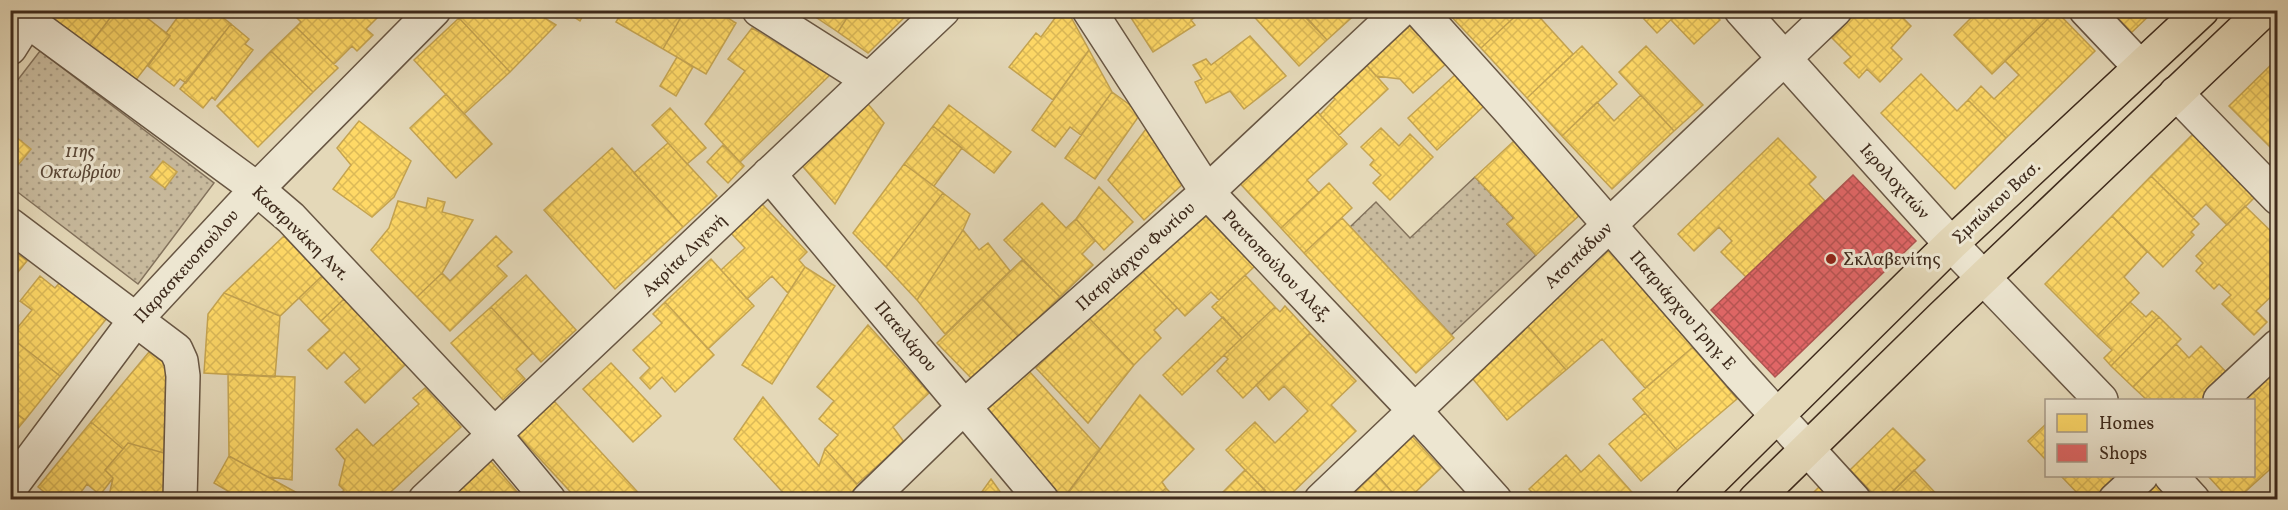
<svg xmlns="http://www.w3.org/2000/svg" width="2288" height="510" viewBox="0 0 2288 510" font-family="Vollkorn,serif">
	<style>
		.grass { fill: url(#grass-dots); stroke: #83725c; stroke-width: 1.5 }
		.homes { fill: url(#homes-cross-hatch); stroke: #c5a450; stroke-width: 1.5 }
		.shops { fill: url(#shops-cross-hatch); stroke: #af5450; stroke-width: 1.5 }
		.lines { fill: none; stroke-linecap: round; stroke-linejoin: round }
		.minor-casing { stroke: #685643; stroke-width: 36 }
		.major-casing { stroke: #3e2a1c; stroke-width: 36 }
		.minor { stroke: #ede6d1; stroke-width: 33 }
		.major { stroke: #e4d8b8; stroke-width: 33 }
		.poi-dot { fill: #8f2418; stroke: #ede6d1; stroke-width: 2 }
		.labels { text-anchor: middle; stroke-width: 6; stroke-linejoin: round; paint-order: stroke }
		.park-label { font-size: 18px; font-style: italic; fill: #5a4736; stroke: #ede6d1 }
		.street-label { font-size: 18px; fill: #3e2a1c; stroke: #ede6d1 }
		.poi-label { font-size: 18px; fill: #3e2a1c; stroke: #ede6d1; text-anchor: start }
	</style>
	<defs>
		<pattern id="grass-dots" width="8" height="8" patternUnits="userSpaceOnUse" patternTransform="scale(1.5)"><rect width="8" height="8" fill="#c8ba9d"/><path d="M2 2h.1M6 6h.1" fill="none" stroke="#a4977f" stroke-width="1.8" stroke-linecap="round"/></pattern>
		<pattern id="homes-cross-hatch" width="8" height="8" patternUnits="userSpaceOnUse" patternTransform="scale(1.5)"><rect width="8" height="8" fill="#ffd966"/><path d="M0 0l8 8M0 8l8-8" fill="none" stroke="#dcba58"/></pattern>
		<pattern id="shops-cross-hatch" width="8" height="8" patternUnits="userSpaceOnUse" patternTransform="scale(1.5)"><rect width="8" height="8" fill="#e06666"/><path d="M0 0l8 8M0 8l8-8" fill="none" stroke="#b75453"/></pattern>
	</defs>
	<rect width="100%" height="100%" fill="#e4d8b8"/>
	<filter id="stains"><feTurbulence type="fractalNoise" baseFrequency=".00333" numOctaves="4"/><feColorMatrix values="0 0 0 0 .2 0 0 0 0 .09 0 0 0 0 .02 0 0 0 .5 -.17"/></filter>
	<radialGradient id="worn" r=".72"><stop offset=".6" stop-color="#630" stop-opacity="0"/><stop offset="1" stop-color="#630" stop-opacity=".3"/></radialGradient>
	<path class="grass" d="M40,51L214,183L138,284L11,187L10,90Z
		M1475,177L1514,218L1507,224L1536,255L1451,335L1350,227L1376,202L1410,238Z"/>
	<path class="homes" d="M52,10H116L89,46L49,15Z
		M116,10H137L170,36L135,81L89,46Z
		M183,10H213L231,24L186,83L180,79L174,86L148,66L170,36L166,33Z
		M301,10H385L366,29L373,35L357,51L352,46L334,64L296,27L301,22L295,16Z
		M467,10H532L556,25L510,72L459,18Z
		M563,10H586L580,21Z
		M623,10H685L663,49L616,22Z
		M685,10H715L736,23L706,74L663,49Z
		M805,10H852L838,32Z
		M852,10H912L868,53L838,32Z
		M1061,10H1067L1089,50L1053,100L1009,67L1036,33L1041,37Z
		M1126,10H1206L1191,20L1195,25L1153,52Z
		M1248,10H1300L1327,40L1299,66Z
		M1314,10H1360L1327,40L1306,18Z
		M1445,10H1522L1481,48Z
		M1522,10H1533L1573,54L1527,98L1481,48Z
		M1653,10H1681L1657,33L1644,19Z
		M1681,10H1711L1720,20L1694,44L1671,20Z
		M1859,10H1895L1911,26L1891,48L1902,59L1880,82L1867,69L1859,78L1844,63L1851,57L1832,38Z
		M1979,10H2056V11L1992,74L1954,35Z
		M2109,10H2155L2130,34Z
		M2056,11L2095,51L2006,138L1968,100L1981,86L1994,99L2019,75L2005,61Z
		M459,18L510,72L464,114L414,60Z
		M1406,22L1418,35L1421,32L1448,62L1413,93L1400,79L1376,76L1363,61Z
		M231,24L249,39L245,44L253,50L215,100L212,97L203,108L180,89Z
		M296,27L338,68L313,92L271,51Z
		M752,28L830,75L740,162L705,124L745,71L728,59Z
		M1250,36L1286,76L1244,109L1230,91L1206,103L1195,82L1202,79L1193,65L1206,59L1211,65Z
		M1582,46L1617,84L1562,136L1527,98Z
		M1646,46L1703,105L1674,131L1619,72Z
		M1089,50L1112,92L1081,135L1070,127L1055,147L1032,130Z
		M271,51L313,92L258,147L217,106Z
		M677,57L693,67L676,96L660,86Z
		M2278,58V155L2229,106Z
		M1363,61L1388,89L1339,135L1320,115L1335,99L1328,93Z
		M1456,74L1485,105L1437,150L1408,118Z
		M1921,74L1957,111L1968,100L2006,138L1955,189L1881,113Z
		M1112,92L1141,113L1095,179L1065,158Z
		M446,94L492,144L456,178L410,128Z
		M1641,95L1674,131L1612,189L1562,136L1597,102L1614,121Z
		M868,104L884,123L835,204L799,162Z
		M949,105L1011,152L994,173L933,126Z
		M1312,106L1347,144L1307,180L1319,193L1281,228L1235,178Z
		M670,108L706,148L687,164L652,125Z
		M359,121L411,161L394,197L372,217L333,189L351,165L337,148Z
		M933,126L962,148L934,186L904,164Z
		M1381,128L1399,146L1410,134L1433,157L1390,200L1373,183L1381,175L1370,165L1374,160L1361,147Z
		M1146,129L1186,181L1144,220L1108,180Z
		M10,132L31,149L10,175Z
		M2194,133L2257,195L2227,225L2206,204L2193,217L2151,176Z
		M1778,138L1816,177L1809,184L1825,201L1746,277L1721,252L1732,241L1719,227L1694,251L1678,234Z
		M1515,140L1583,212L1536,255L1507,224L1514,218L1475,177Z
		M668,143L717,196L683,227L634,173Z
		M723,145L744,166L728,183L707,162Z
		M612,148L683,227L615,289L544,210Z
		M163,161L177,172L165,188L150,177Z
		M904,164L943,193L886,267L853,233Z
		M2151,176L2199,224L2191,232L2194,235L2163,267L2112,216Z
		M1329,183L1352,208L1304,253L1281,228Z
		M1099,187L1133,222L1104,250L1076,219Z
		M943,193L970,214L963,230L917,300L886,267Z
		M428,198L445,202L442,212L473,220L442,273L417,297L371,250L389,228L398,201L426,208Z
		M1042,203L1066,228L1076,219L1095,241L1082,254L1093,265L1060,297L1004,240Z
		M762,204L807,252L799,260L805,267L788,293L772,276L747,299L721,270L745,248L731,233Z
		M2245,206L2278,238V290L2256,311L2267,322L2254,335L2222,304L2231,295L2219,284L2214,289L2196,271L2203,263L2196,256Z
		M1201,210L1255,266L1219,300L1211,292L1185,316L1140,269Z
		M2112,216L2147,252L2124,277L2139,293L2097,336L2045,284Z
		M1342,218L1454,338L1416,373L1304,253Z
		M963,230L979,250L988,243L1010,271L945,334L917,300Z
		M284,236L322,276L280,316L224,293Z
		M496,236L512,252L497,266L507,276L450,331L417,297L442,273L450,281Z
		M10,248L27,261L10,282Z
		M1609,250L1693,347L1645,388L1602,339L1566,370L1525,323Z
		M711,259L754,306L708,349L665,302Z
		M1022,260L1060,297L1019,337L982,299Z
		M805,267L835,286L772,384L742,365Z
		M1140,269L1177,308L1154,330L1161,338L1134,365L1089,318Z
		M526,275L576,330L541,362L491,307Z
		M1245,275L1275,307L1242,338L1212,307Z
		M40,276L55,288L61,281L107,318L60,376L10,337L32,310L20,301Z
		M322,276L344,299L321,321L299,298Z
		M224,293L280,316L275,377L204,373L208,314Z
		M344,299L406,364L365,403L345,382L360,369L344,352L327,369L308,350L330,330L321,321Z
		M982,299L1019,337L974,381L937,343Z
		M665,302L714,355L675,392L662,377L650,389L640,378L650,368L633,350L662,323L653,314Z
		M2130,302L2146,317L2152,311L2159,317L2111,366L2104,358L2112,350L2097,336Z
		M1285,306L1310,333L1243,398L1217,371L1228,359L1224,355L1275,307L1280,312Z
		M491,307L533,353L516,369L525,379L503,400L451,343Z
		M1223,317L1242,338L1182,395L1163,375Z
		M2159,317L2181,339L2133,387L2111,366Z
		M1089,318L1134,365L1088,423L1036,368Z
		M1525,323L1566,370L1507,420L1468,373Z
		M868,325L929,393L893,427L904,442L857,484L825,449L838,435L819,419L834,401L817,387Z
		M1310,333L1356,381L1331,405L1356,431L1285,500H1274L1226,450L1255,422L1275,443L1308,411L1284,386L1269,400L1256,385Z
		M10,337L60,376L25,420L10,409Z
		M2176,344L2189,358L2201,346L2229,375L2204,400H2147L2133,387Z
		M1693,347L1737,399L1677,450L1633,399Z
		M149,352L166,364L164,453L128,443L123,449L91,422Z
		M611,363L661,416L633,442L583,389Z
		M2278,368V450L2271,456L2277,463L2236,500H2230L2208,476H2254V400H2243Z
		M1028,370L1100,449L1063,499L983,412Z
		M228,374L295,377L292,480L268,477L229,456Z
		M425,388L461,427L382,500H334L344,490L339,485L345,460L336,449L357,429L373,446L419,404L413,398Z
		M1140,395L1194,449L1162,482L1166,488L1153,500H1063Z
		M763,397L819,466L825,449L863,491L854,500H790L734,439Z
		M554,401L645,500H578L518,435Z
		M10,409L25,420L10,438Z
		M1645,413L1677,450L1641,481L1609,444Z
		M91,422L123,449L105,470L113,478L100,495L87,484L75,500H54L38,487Z
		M2046,424V460L2028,441Z
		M1893,428L1925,460L1884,500H1879L1850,470Z
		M1410,434L1441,468L1407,500H1399L1372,469Z
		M128,443L164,453L165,500H108L113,478L105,470Z
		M1566,455L1581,472L1599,455L1638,499L1539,500L1529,489Z
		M229,456L268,477L310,500H223L228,491L214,483Z
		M489,459L524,500H442Z
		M1372,469L1392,492L1384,500H1338Z
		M1245,470L1265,490L1255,500H1215Z
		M1914,470L1942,500H1884Z
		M2061,476H2127L2102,500H2084Z
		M991,479L1006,500H976Z
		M2155,480L2174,500H2135Z
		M1821,485L1835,500H1806Z
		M1166,488L1177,500H1153Z"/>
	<path class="shops" d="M1853,175L1916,241L1775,377L1711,310Z"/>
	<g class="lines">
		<defs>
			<path id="minor" d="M13,10L257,189L291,218L495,435L549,500
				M759,10L869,80
				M1089,10L1207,192L1415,411L1495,500
				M1419,10L1511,112L1740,375L1854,500
				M1741,10L1951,244L2101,400
				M2086,10L2140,67
				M10,48L34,10
				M2176,93L2278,198
				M769,174L1042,500
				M10,225L176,350L181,361L183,376L180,500
				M2220,400L2278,346
				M2171,476L2193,500
				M10,488L136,319L257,189L434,10
				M425,500L943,10
				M868,500L965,406L1207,192L1401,10
				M1321,500L1835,10
				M2115,500L2141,476"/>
			<path id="major" d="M1692,500L1951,244L2202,10
				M1755,500L1942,317L2264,10"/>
		</defs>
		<use href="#minor" class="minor-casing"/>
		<use href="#major" class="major-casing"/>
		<use href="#minor" class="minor"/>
		<use href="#major" class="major"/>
	</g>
	<circle class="poi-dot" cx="1831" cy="259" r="6"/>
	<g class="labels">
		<g class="park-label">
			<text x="80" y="157">11ης<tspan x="80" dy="21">Οκτωβρίου</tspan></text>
		</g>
		<g class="street-label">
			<text transform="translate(1895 181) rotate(48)" y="6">Ιερολοχιτών</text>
			<text transform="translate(1996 202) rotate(-43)" y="6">Σμπώκου Βασ.</text>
			<text transform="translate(301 233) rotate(44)" y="6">Καστρινάκη Αντ.</text>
			<text transform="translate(684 255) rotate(-44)" y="6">Ακρίτα Διγενή</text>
			<text transform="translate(1578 255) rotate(-44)" y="6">Ατσιπάδων</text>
			<text transform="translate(1135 256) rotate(-42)" y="6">Πατριάρχου Φωτίου</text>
			<text transform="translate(186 266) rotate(-48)" y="6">Παρασκευοπούλου</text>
			<text transform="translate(1277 266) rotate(46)" y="6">Ραυτοπούλου Αλεξ.</text>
			<text transform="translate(1683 310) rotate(49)" y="6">Πατριάρχου Γρηγ. Ε</text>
			<text transform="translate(906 336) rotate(50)" y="6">Πατελάρου</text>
		</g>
		<g class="poi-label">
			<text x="1843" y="265">Σκλαβενίτης</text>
		</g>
	</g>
	<rect width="2288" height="510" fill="none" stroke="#e4d8b8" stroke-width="36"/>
	<rect x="12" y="12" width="2264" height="486" fill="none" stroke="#3e2a1c" stroke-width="3"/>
	<rect x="18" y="18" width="2252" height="474" fill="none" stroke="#3e2a1c" stroke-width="1.5"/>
	<rect x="2045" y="399" width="210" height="78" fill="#ede6d1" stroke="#a79b89" stroke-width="1.5"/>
	<rect x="2057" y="414" width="30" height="18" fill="#ffd966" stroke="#a79b89" stroke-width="1.5"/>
	<text x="2099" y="429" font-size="18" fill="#3e2a1c">Homes</text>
	<rect x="2057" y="444" width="30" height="18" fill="#e06666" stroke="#a79b89" stroke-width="1.5"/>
	<text x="2099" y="459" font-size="18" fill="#3e2a1c">Shops</text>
	<rect width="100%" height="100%" filter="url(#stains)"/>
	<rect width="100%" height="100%" fill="url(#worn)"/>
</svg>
